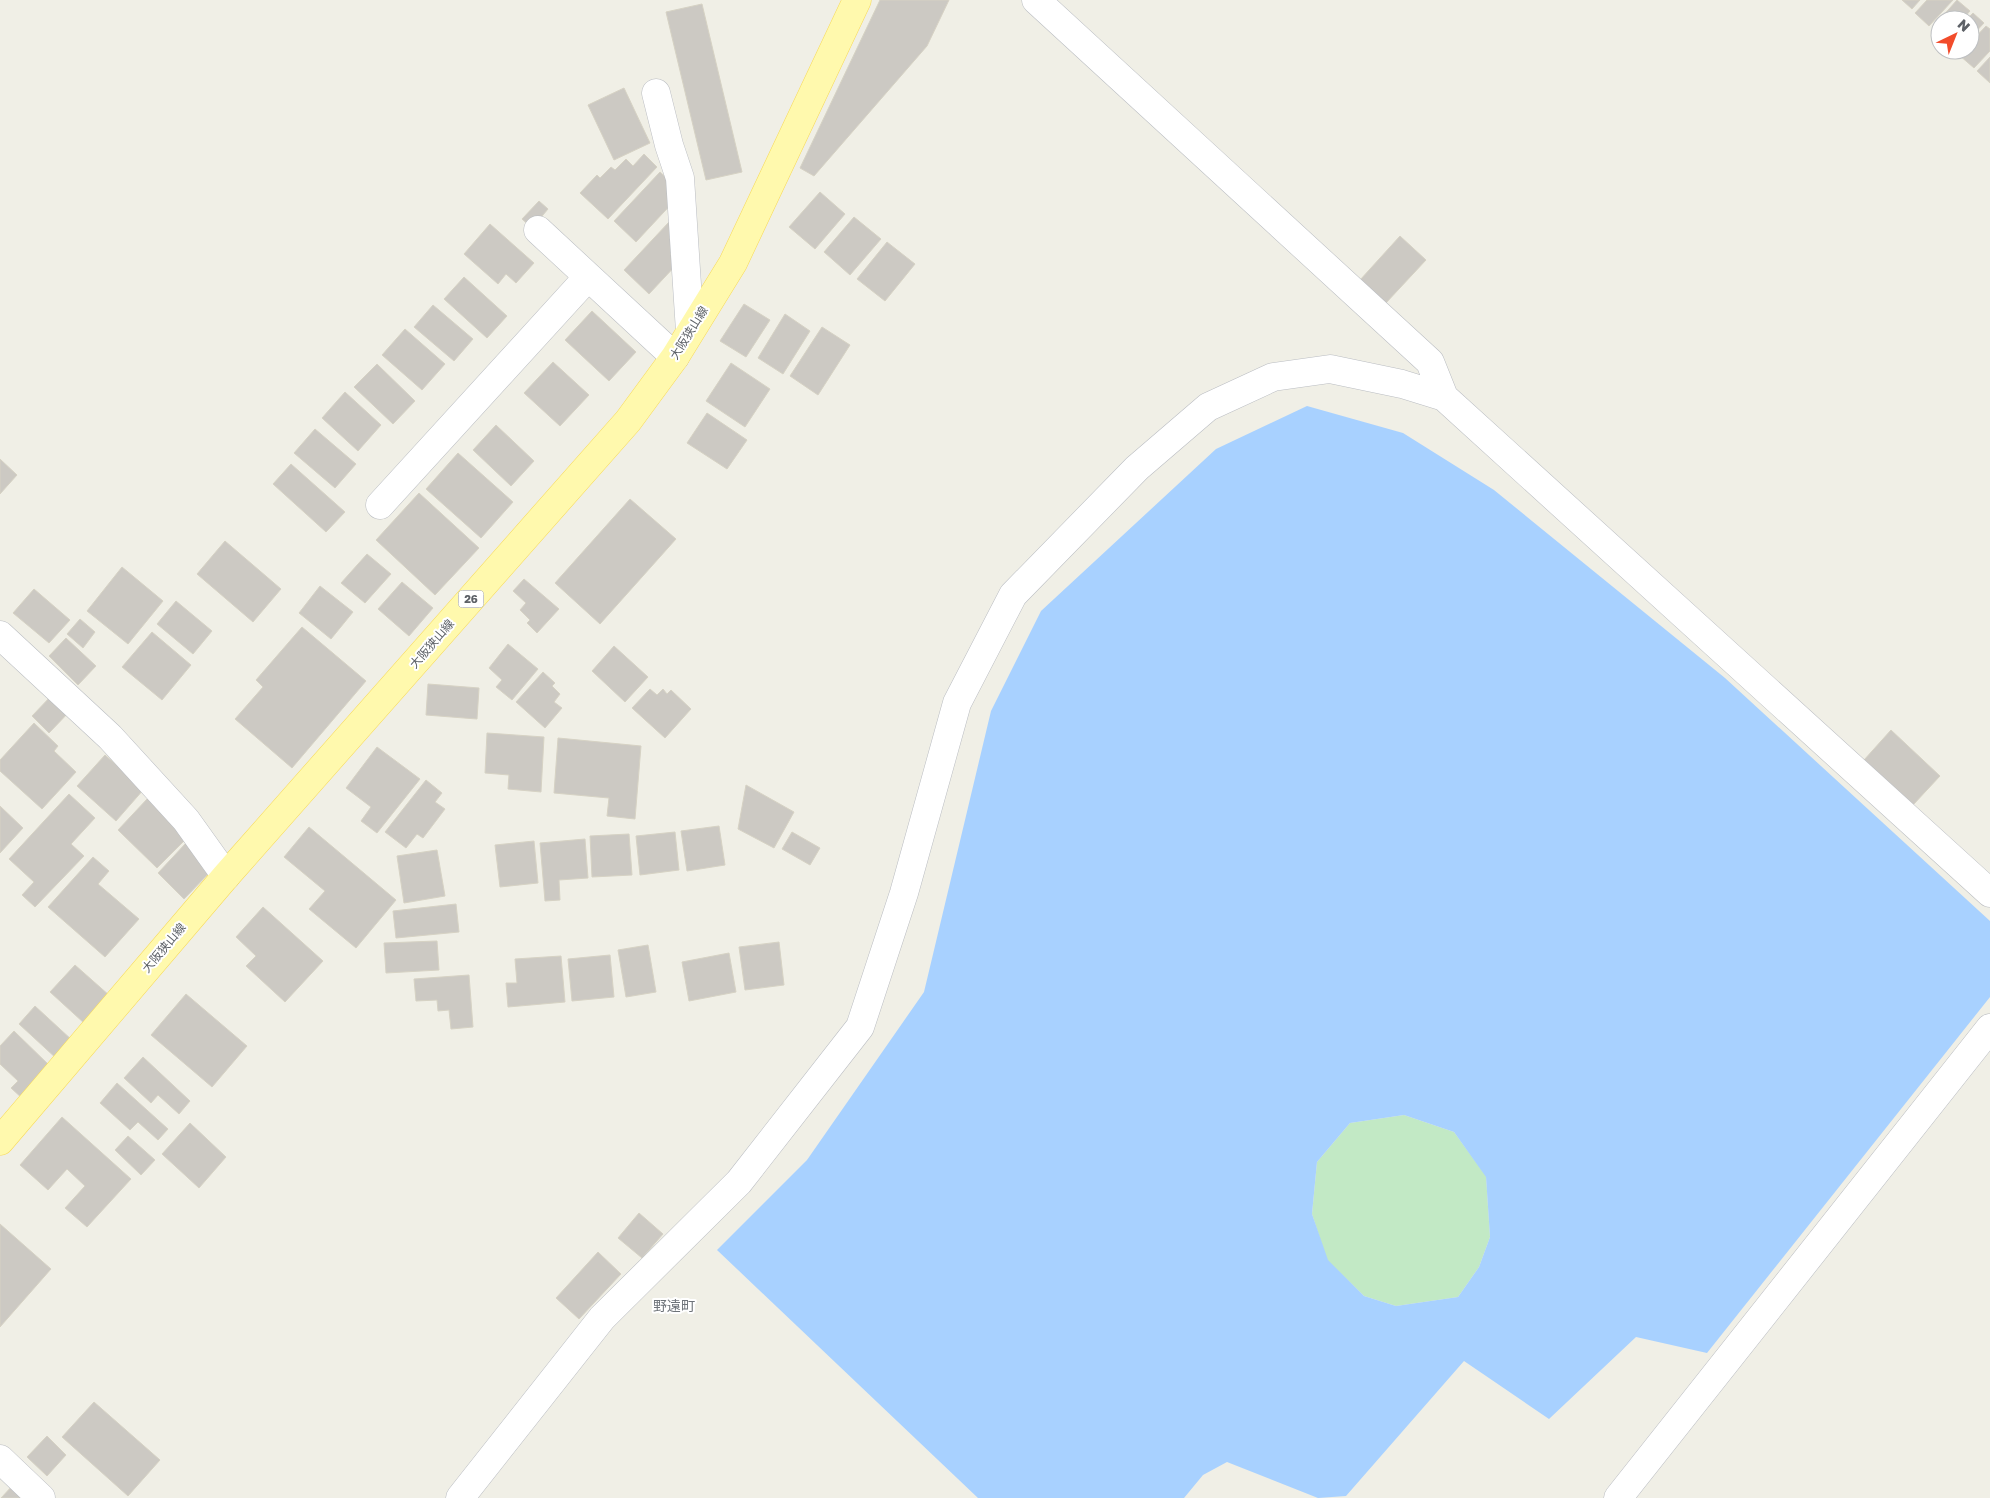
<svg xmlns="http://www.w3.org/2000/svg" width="1990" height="1498" viewBox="0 0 1990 1498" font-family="'Golos Text','Noto Sans JP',sans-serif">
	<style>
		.green { fill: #c2e9c5 }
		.water { fill: #a8d1ff; fill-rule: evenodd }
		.building { fill: #ccc9c3; stroke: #d6d2c4 }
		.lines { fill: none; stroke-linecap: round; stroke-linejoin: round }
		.minor-casing { stroke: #babdc2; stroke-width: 29 }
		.primary-casing { stroke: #f8da57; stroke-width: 29 }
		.minor { stroke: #fff; stroke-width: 28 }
		.primary { stroke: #fff9ad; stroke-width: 28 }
		.labels { text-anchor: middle; stroke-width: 4; stroke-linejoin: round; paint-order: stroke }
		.shield { fill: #fff; stroke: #8e9095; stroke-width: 1 }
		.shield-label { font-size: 11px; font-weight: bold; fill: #5d6167 }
		.street-label { font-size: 12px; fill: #5d6167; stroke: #fff }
		.neighbourhood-label { font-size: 14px; fill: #6e7379; stroke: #fff }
	</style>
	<rect width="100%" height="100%" fill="#f0efe6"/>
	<path class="green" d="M1404,1115L1454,1132L1486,1176L1490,1237L1479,1267L1458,1297L1396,1306L1364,1296L1327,1260L1312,1214L1317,1162L1350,1123Z"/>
	<path class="water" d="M1307,406L1403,433L1494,490L1725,678L1990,921V997L1707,1353L1636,1337L1549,1419L1464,1361L1346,1496L1318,1498L1227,1462L1203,1475L1184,1498H978L717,1250L807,1160L924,992L991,711L1041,611L1216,449ZM1404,1115L1454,1132L1486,1177L1490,1237L1479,1267L1458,1297L1396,1306L1364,1296L1328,1260L1312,1214L1317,1162L1350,1123Z"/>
	<path class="building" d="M880,0H949L927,46L814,176L800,168Z
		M1902,0H1920L1912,9Z
		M1927,0H1953L1929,26L1915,13Z
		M1957,0L1970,11L1962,20H1940V35L1932,28Z
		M702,4L742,172L706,180L666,12Z
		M1973,13L1984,23L1970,38V20H1966Z
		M1986,26L1990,29V51L1974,68L1959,55L1964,50H1970V43Z
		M1990,57V83L1977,71Z
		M624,88L650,143L614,160L588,105Z
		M644,154L657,167L608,219L580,193L597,175L600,178L611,167L615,170L626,159L633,166Z
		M660,172L673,184L677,198L636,242L614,221Z
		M820,192L845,214L815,249L789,227Z
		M539,201L548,209L532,228L522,219Z
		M854,217L881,239L850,275L824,252Z
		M669,222L677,229L669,238L678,246L670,254L678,263L649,294L624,270Z
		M490,224L534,263L516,283L506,274L498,284L464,254Z
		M1400,236L1426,260L1385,304L1360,280Z
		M887,242L915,264L885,301L857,279Z
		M464,277L507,316L487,338L444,299Z
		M744,304L770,320L746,357L720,341Z
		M433,305L473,339L454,361L414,327Z
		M592,311L636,352L609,381L565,340Z
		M785,314L810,331L783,374L758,358Z
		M822,327L850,345L818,395L790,376Z
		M405,329L445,364L422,390L382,355Z
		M553,362L589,395L560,426L524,393Z
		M731,363L770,389L745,427L706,401Z
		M377,364L415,401L393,424L354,387Z
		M345,392L381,425L358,451L322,418Z
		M707,413L747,440L727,469L687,443Z
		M496,425L534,461L511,486L473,450Z
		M315,429L356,464L335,488L294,453Z
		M458,453L513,502L481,538L426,489Z
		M0,459L17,475L0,494Z
		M291,464L345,512L326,532L273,484Z
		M419,493L479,548L435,595L376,540Z
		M630,499L676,539L600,624L555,583Z
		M225,541L281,589L253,622L197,574Z
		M367,554L391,574L365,603L341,583Z
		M122,567L163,601L128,644L87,611Z
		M524,579L559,609L537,633L527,623L530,620L520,610L526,603L513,591Z
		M402,582L433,608L409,636L378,609Z
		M320,586L353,612L331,639L299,613Z
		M34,589L70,620L49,643L13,613Z
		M176,601L212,631L193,654L157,624Z
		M80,619L95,632L83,648L67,634Z
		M302,627L366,681L292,768L235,719L263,687L256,680Z
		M152,632L191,665L162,700L122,667Z
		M66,638L96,666L78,685L49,656Z
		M508,644L538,669L512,700L496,687L502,680L489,668Z
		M614,646L648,677L625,702L592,671Z
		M543,672L555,683L552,686L560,694L554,702L562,708L545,728L516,702Z
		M428,684L479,688L477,719L426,715Z
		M650,689L657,695L663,689L667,694L671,690L691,709L665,738L632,708Z
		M53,694L71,710L49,733L32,716Z
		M34,723L58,746L54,751L76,772L42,809L0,771V760Z
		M1891,730L1940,776L1913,805L1864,760Z
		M487,733L544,737L541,792L508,789L509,775L485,773Z
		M558,738L641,746L635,819L607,816L609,798L554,793Z
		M377,747L420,779L377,833L361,821L371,807L346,788Z
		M105,755L144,789L116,821L77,786Z
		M426,780L442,793L435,802L445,809L423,838L417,834L406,848L385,832Z
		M746,785L794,812L774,848L738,829Z
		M69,794L95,818L71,844L84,856L35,907L22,895L34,882L9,859Z
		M148,798L188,837L157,868L118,830Z
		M0,806L23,828L0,853Z
		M719,826L725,865L687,871L681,831Z
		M309,827L396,900L356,948L309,909L325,891L284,857Z
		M675,832L679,870L640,875L636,836Z
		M792,832L820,848L810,865L782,849Z
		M629,834L632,875L592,877L590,836Z
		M585,839L588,878L559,880L560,900L545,901L540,843Z
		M534,841L538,883L500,887L495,845Z
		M186,843L213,869L184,899L158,873Z
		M437,850L445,896L404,903L397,856Z
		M93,857L109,871L98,884L139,919L105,957L48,907Z
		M456,904L459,932L396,938L393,911Z
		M263,907L323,961L285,1002L246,966L256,956L236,937Z
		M437,941L439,970L386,973L384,943Z
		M779,942L784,985L745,990L739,947Z
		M648,945L656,992L626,997L618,950Z
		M729,953L736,992L689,1001L682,962Z
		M610,955L614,997L572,1001L568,959Z
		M561,956L565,1002L508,1007L506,983H517L515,959Z
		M75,965L110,996L84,1023L50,992Z
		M469,975L473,1027L451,1029L449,1010L438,1011L437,1000L416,1001L414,979Z
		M186,994L247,1046L212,1087L151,1035Z
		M35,1006L73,1041L57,1059L19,1024Z
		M14,1031L52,1068L23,1099L11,1088L18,1081L0,1064V1046Z
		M143,1057L190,1101L179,1114L158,1095L151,1103L124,1078Z
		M117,1083L168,1129L158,1140L138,1122L130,1130L100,1103Z
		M62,1117L131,1179L87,1227L65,1208L85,1186L67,1169L48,1190L20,1165Z
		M190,1123L226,1157L199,1188L162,1154Z
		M128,1136L155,1160L141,1175L115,1150Z
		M639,1213L663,1234L642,1258L618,1238Z
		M0,1224L51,1269L0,1327Z
		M598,1252L621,1274L579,1319L556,1298Z
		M94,1402L160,1460L128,1496L62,1437Z
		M47,1436L66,1455L47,1476L27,1457Z
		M13,1485L27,1498H1Z"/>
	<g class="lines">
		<defs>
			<path id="minor" d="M1036,0L1430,362L1444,397
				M656,93L669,145L680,178L690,331
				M538,230L675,357
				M380,505L588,277
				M0,635L110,737L186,820L226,876
				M0,1459L41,1498
				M460,1498L602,1318L739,1182L860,1027L904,893L957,703L1013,595L1137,468L1208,407L1273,377L1330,369L1402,384L1444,397L1990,893
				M1618,1498L1990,1028"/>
			<path id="primary" d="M0,1141L226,876L628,421L675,357L733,263L857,0"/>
		</defs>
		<use href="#minor" class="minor-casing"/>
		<use href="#primary" class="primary-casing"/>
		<use href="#minor" class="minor"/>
		<use href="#primary" class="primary"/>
	</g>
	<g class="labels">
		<rect class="shield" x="458.5" y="590.5" width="25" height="17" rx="4"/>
		<g class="shield-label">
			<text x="471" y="603">26</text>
		</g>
		<g class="street-label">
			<text transform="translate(689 333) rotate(-58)" y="4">大阪狭山線</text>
			<text transform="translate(432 644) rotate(-49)" y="4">大阪狭山線</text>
			<text transform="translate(164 948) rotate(-50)" y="4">大阪狭山線</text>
		</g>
		<g class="neighbourhood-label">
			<text x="674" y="1311">野遠町</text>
		</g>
	</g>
	<g transform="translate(1955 35) rotate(43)"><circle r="24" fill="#ffffff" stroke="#bec0c2"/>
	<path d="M0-4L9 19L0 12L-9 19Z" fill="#f24c2b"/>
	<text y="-8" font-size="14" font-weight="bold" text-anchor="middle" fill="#5d6167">N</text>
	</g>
</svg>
